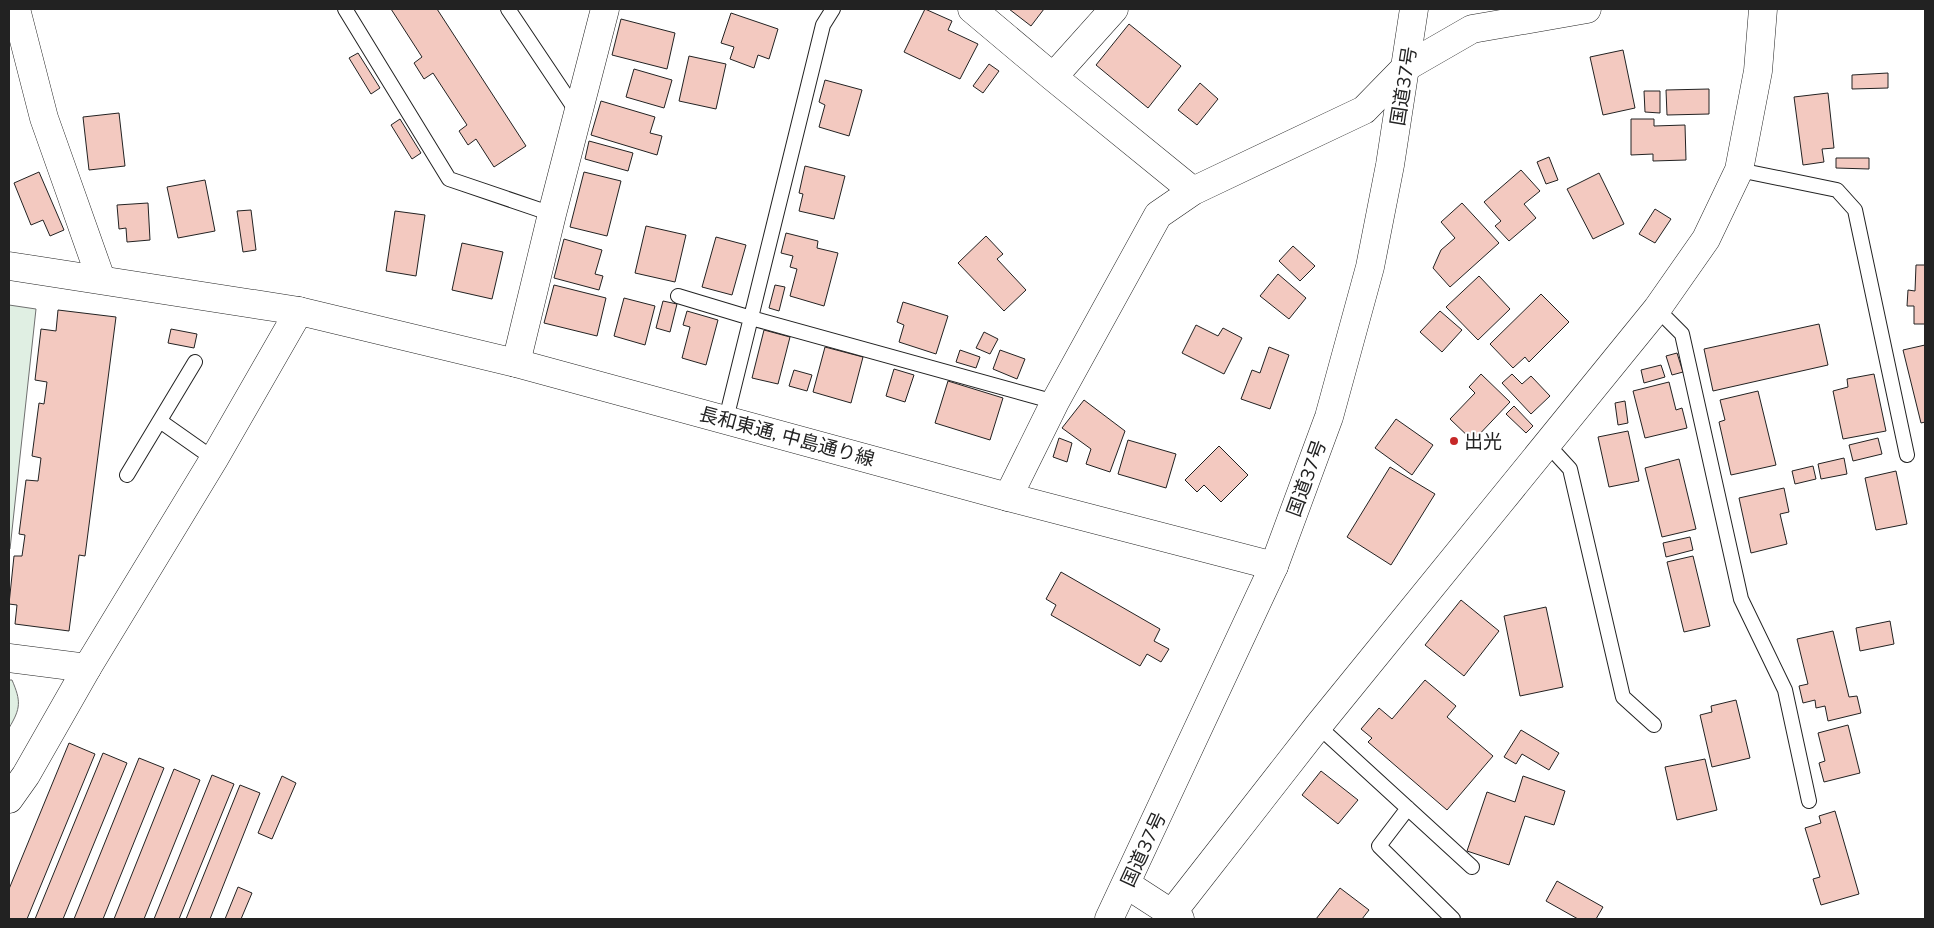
<svg xmlns="http://www.w3.org/2000/svg" width="1934" height="928" viewBox="0 0 1934 928" font-family="Mulish,'Noto Sans JP',sans-serif">
	<style>
		.green { fill: #e0efe3; stroke: #6f6f6f }
		.building { fill: #f3c9c0; stroke: #222 }
		.lines { fill: none; stroke-linecap: round; stroke-linejoin: round }
		.service-casing { stroke: #222; stroke-width: 16 }
		.minor-casing { stroke: #222; stroke-width: 29 }
		.tertiary-casing { stroke: #222; stroke-width: 29 }
		.trunk-casing { stroke: #222; stroke-width: 29 }
		.service { stroke: #fff; stroke-width: 14 }
		.minor { stroke: #fff; stroke-width: 28 }
		.tertiary { stroke: #fff; stroke-width: 28 }
		.trunk { stroke: #fff; stroke-width: 28 }
		.poi-dot { fill: #c62828; stroke: #fff; stroke-width: 2 }
		.labels { text-anchor: middle; stroke-width: 4; stroke-linejoin: round; paint-order: stroke }
		.street-label { font-size: 19px; fill: #222; stroke: #fff }
		.poi-label { font-size: 19px; fill: #222; stroke: #fff; text-anchor: start }
	</style>
	<rect width="100%" height="100%" fill="#fff"/>
	<path class="green" d="M9,305L36,309L10,549H9Z
		M9,680H12C21,701 21,708 9,728Z"/>
	<path class="building" d="M391,9H437L526,146L494,167L476,139L468,145L459,131L467,125L433,73L424,79L414,63L422,57Z
		M925,9L952,21L948,30L978,44L960,79L904,52Z
		M1009,9H1044L1031,26Z
		M731,13L778,29L769,59L758,55L754,68L730,59L734,47L721,43Z
		M621,19L675,33L667,69L612,55Z
		M1129,24L1181,66L1148,108L1096,65Z
		M1623,50L1635,108L1603,115L1590,57Z
		M358,53L380,88L371,94L349,58Z
		M689,56L726,64L716,109L679,101Z
		M989,64L999,71L983,93L973,86Z
		M634,69L672,80L664,108L626,97Z
		M1888,73V88L1852,89V75Z
		M825,80L862,90L849,136L819,127L825,105L819,102Z
		M1200,83L1218,99L1197,125L1178,110Z
		M1709,89V114L1667,115L1666,90Z
		M1644,91H1660V113L1645,112Z
		M1828,93L1834,148L1822,149L1824,162L1803,165L1794,97Z
		M601,101L655,117L650,133L662,136L657,155L591,135Z
		M119,113L125,166L89,170L83,117Z
		M400,119L421,153L412,159L391,125Z
		M1631,119H1654V126L1685,125L1686,160L1653,161V154L1631,155Z
		M589,141L633,153L628,171L585,159Z
		M1549,157L1558,180L1546,184L1537,162Z
		M1836,158H1869V169L1836,168Z
		M805,166L845,176L834,219L799,211L803,194L799,193Z
		M1521,170L1540,191L1524,204L1536,218L1509,241L1495,226L1501,221L1484,202Z
		M39,172L64,230L50,236L43,220L31,225L14,183Z
		M584,172L621,181L607,236L570,227Z
		M1599,173L1624,224L1593,239L1567,189Z
		M205,180L215,231L178,238L167,187Z
		M148,203L150,240L127,242L126,228L119,229L117,205Z
		M1462,203L1499,243L1450,287L1433,268L1441,250L1455,238L1441,222Z
		M1655,209L1671,219L1655,243L1639,234Z
		M251,210L256,250L243,252L237,211Z
		M395,211L425,215L416,276L386,271Z
		M646,226L686,235L675,282L635,273Z
		M786,233L818,241L817,248L838,253L824,306L790,296L797,269L790,267L793,256L781,253Z
		M986,236L1003,254L997,259L1026,290L1004,311L958,263Z
		M716,237L746,245L732,295L702,287Z
		M564,239L602,250L595,274L603,276L599,290L554,278Z
		M462,243L503,252L492,299L452,290Z
		M1293,246L1315,266L1300,281L1279,261Z
		M1916,265H1925V324H1914V306H1907L1908,290L1915,291Z
		M1278,274L1306,298L1289,319L1260,296Z
		M1479,276L1510,309L1478,340L1446,307Z
		M554,285L606,298L597,336L544,323Z
		M775,285L785,287L779,311L769,308Z
		M1541,294L1569,322L1529,362L1525,357L1513,368L1490,344Z
		M624,298L655,306L645,345L614,336Z
		M663,301L677,304L670,332L656,328Z
		M903,302L948,316L936,354L899,342L904,325L897,322Z
		M58,310L116,317L85,556L79,555L69,631L15,624L17,605L9,604L14,556H22L25,535L19,534L26,480L38,481L41,458L32,456L39,403L44,404L47,382L35,380L41,329L56,331Z
		M687,311L718,320L706,365L682,358L690,327L683,325Z
		M1440,311L1462,330L1442,352L1420,332Z
		M1819,324L1828,365L1713,391L1704,349Z
		M1196,325L1218,336L1223,328L1242,338L1224,374L1182,353Z
		M171,329L197,334L194,348L168,343Z
		M764,330L790,337L778,384L752,378Z
		M984,332L998,339L990,354L976,348Z
		M1925,345V422L1921,423L1903,350Z
		M825,347L863,357L851,403L813,392Z
		M1269,347L1289,355L1270,409L1241,399L1252,370L1260,373Z
		M960,350L980,357L976,368L956,362Z
		M1000,350L1025,359L1017,379L993,369Z
		M1677,353L1683,372L1672,375L1666,356Z
		M1661,365L1665,377L1644,383L1641,370Z
		M894,369L914,375L905,402L886,396Z
		M794,370L812,375L807,391L789,386Z
		M1481,374L1510,402L1473,441L1450,419L1475,393L1469,387Z
		M1512,374L1522,384L1531,376L1550,396L1531,414L1502,383Z
		M1874,374L1886,431L1843,439L1833,391L1848,387L1847,379Z
		M948,381L1003,398L990,440L935,423Z
		M1669,382L1676,410L1682,408L1687,428L1645,438L1633,391Z
		M1758,391L1776,465L1731,475L1719,422L1725,420L1720,400Z
		M1084,400L1125,431L1110,472L1086,464L1091,449L1062,428Z
		M1625,401L1628,423L1618,425L1615,403Z
		M1514,406L1533,426L1526,433L1506,414Z
		M1396,419L1433,445L1412,475L1375,448Z
		M1628,431L1639,481L1609,487L1598,437Z
		M1059,438L1072,443L1067,462L1053,457Z
		M1878,438L1882,454L1853,461L1849,445Z
		M1128,440L1176,454L1166,488L1118,474Z
		M1219,446L1248,475L1221,502L1204,485L1197,492L1185,480Z
		M1844,458L1847,474L1821,479L1818,464Z
		M1679,459L1696,529L1662,537L1645,468Z
		M1813,466L1816,479L1795,484L1792,471Z
		M1390,467L1435,494L1391,565L1347,537Z
		M1896,471L1907,524L1876,530L1865,478Z
		M1784,488L1789,512L1780,514L1787,544L1751,553L1739,498Z
		M1690,537L1693,550L1666,557L1663,543Z
		M1693,556L1710,626L1684,632L1667,562Z
		M1061,572L1160,629L1154,641L1169,649L1161,662L1147,654L1140,666L1051,615L1056,605L1046,599Z
		M1461,600L1499,631L1464,676L1425,645Z
		M1546,607L1563,687L1520,696L1504,616Z
		M1890,621L1894,644L1860,651L1856,628Z
		M1833,631L1849,697L1857,696L1861,713L1828,721L1825,706L1816,708L1815,700L1803,703L1799,686L1808,684L1797,639Z
		M1425,680L1456,706L1447,717L1493,756L1447,810L1368,742L1372,738L1361,729L1379,708L1392,719Z
		M1736,700L1750,758L1712,767L1700,715L1712,712L1711,706Z
		M1848,725L1860,773L1824,782L1819,763L1825,761L1818,733Z
		M1521,730L1559,753L1549,770L1522,754L1516,764L1504,757Z
		M69,743L95,754L27,919H9V889Z
		M103,753L127,763L63,919H35Z
		M139,758L164,768L103,919H74Z
		M1705,759L1717,810L1677,820L1665,767Z
		M174,769L200,780L144,919H114Z
		M1321,771L1358,800L1338,824L1302,795Z
		M212,775L234,784L179,919H154Z
		M282,776L296,783L272,839L258,833Z
		M1523,776L1565,791L1554,825L1525,816L1509,865L1467,851L1487,792L1515,802Z
		M240,785L260,793L210,919H186Z
		M1835,811L1859,894L1821,905L1813,879L1820,877L1805,828L1821,823L1819,816Z
		M1557,881L1603,907L1596,919H1578L1546,901Z
		M238,887L252,893L241,919H225Z
		M1340,888L1369,910L1362,919H1316Z"/>
	<g class="lines">
		<defs>
			<path id="service" d="M345,9L449,179L552,214
				M508,9L577,112
				M1739,170L1837,190L1855,210L1907,455
				M678,296L751,318L1055,402
				M1657,309L1682,334L1741,599L1785,690L1809,801
				M726,419L823,25L833,9
				M160,421L214,459
				M1548,445L1570,469L1623,697L1654,725
				M127,475L195,362
				M1318,726L1472,867
				M1408,808L1379,846L1453,919"/>
			<path id="minor" d="M16,9L44,118L101,279
				M972,9L1053,77L1193,191
				M1053,77L1114,9
				M516,363L552,214L605,9
				M1008,497L1055,402L1158,215L1193,191L1364,110L1406,67
				M9,658L87,668L214,459L299,311
				M1126,884L1180,919
				M1172,913L1318,726L1657,309L1706,239L1739,170L1758,71L1763,9"/>
			<path id="tertiary" d="M1406,67L1472,29L1587,9
				M9,266L299,311L516,363L1008,497L1274,566
				M9,799L26,775L87,668"/>
			<path id="trunk" d="M1109,919L1274,566L1329,417L1370,267L1390,165L1414,9"/>
		</defs>
		<use href="#service" class="service-casing"/>
		<use href="#minor" class="minor-casing"/>
		<use href="#tertiary" class="tertiary-casing"/>
		<use href="#trunk" class="trunk-casing"/>
		<use href="#service" class="service"/>
		<use href="#minor" class="minor"/>
		<use href="#tertiary" class="tertiary"/>
		<use href="#trunk" class="trunk"/>
	</g>
	<circle class="poi-dot" cx="1454" cy="441" r="5"/>
	<g class="labels">
		<g class="street-label">
			<text transform="translate(1403 86) rotate(-81)" y="7">国道37号</text>
			<text transform="translate(787 436) rotate(15)" y="7">長和東通, 中島通り線</text>
			<text transform="translate(1306 478) rotate(-70)" y="7">国道37号</text>
			<text transform="translate(1143 849) rotate(-65)" y="7">国道37号</text>
		</g>
		<g class="poi-label">
			<text x="1464" y="448">出光</text>
		</g>
	</g>
	<rect width="1934" height="928" fill="none" stroke="#222222" stroke-width="20"/>
</svg>
